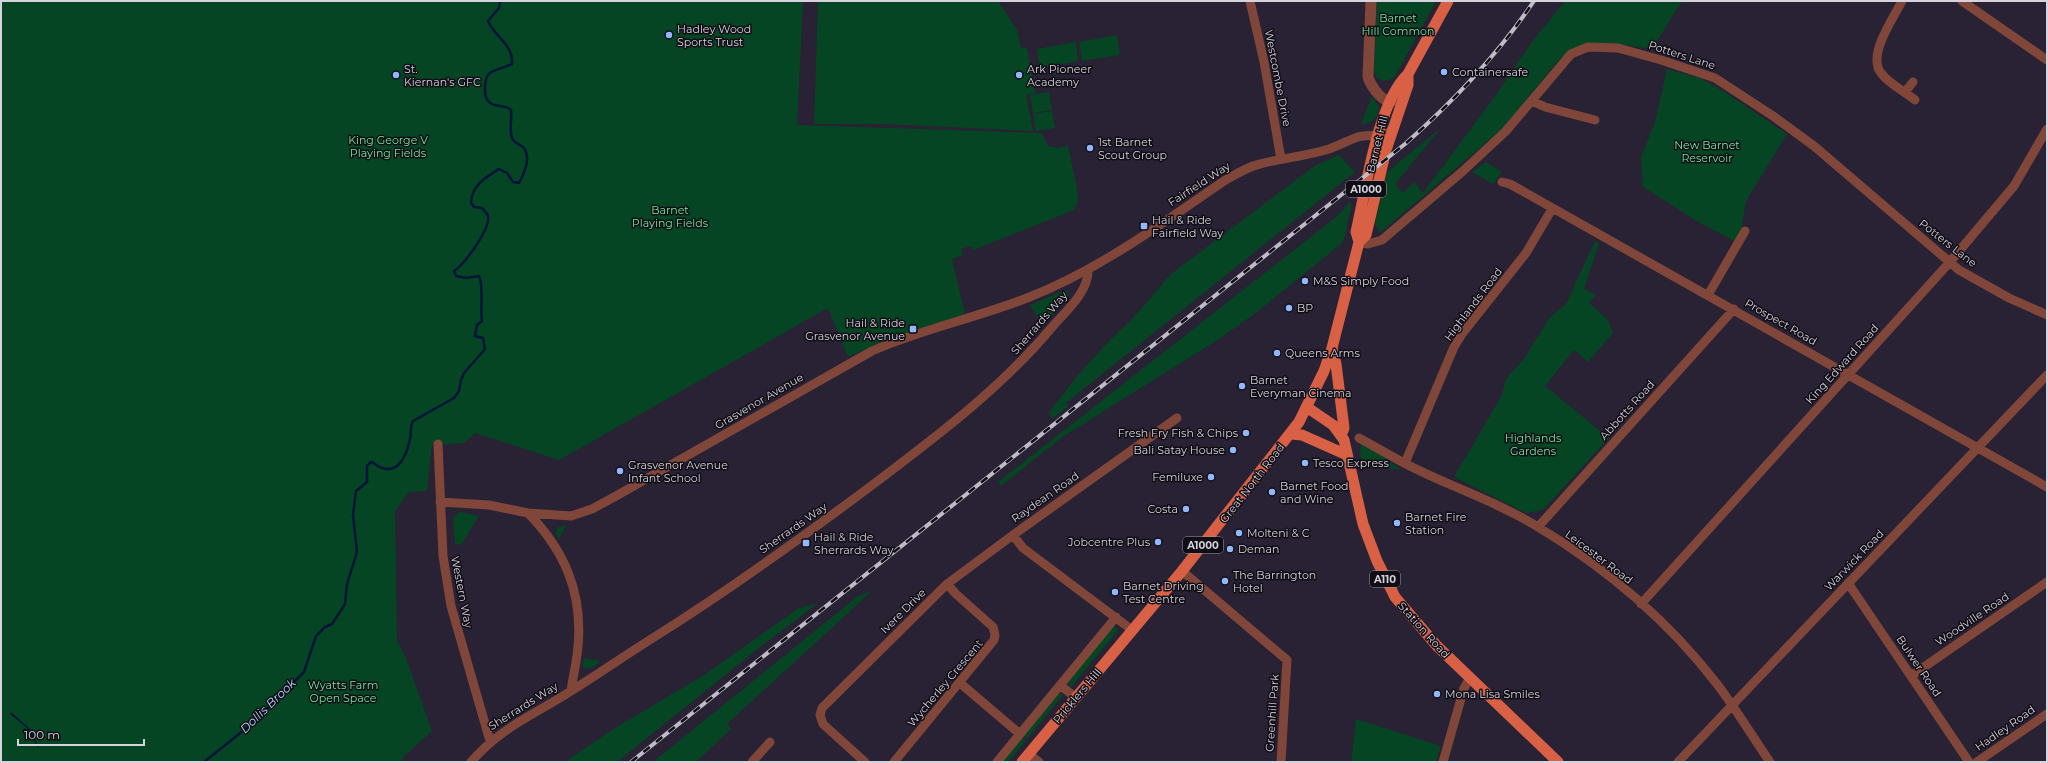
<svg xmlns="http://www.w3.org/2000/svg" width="2048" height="763" viewBox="0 0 2048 763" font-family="Montserrat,sans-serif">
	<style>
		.green { fill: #054523 }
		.water { fill: #001537 }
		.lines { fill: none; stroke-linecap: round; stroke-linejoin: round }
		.stream { stroke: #001537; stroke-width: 2.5 }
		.minor { stroke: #804639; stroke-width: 9 }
		.tertiary { stroke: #804639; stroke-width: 11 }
		.primary { stroke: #d76045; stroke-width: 11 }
		.rail-casing { stroke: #bfbbc8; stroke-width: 4 }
		.rail { stroke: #100d15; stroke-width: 2.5; stroke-dasharray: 8; stroke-linecap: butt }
		.poi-dot { fill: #92b7fd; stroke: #100d15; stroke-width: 1.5 }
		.labels { text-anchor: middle; stroke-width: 3; stroke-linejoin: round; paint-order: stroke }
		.shield { fill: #100d15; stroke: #9b97a2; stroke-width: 1 }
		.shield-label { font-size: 10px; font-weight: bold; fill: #d6d2de }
		.park-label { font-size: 11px; fill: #73ea9d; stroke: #100d15 }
		.poi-label { font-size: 11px; fill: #d6d2de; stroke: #100d15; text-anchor: start }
		.street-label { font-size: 11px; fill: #d6d2de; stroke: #100d15 }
		.water-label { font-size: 12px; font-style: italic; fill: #b9d3fa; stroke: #100d15 }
	</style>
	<rect width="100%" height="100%" fill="#282234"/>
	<path class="green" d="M1,1H803L797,125L1041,133L1048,146L1058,148L1068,146L1077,188L1078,201L1074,210L973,250L971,246L961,249L963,255L952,259L965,314L890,338L848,357L828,308L559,460L475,433L464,443L432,445L427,491L409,492L395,511L397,641L406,658L432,731L404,756L401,762H1Z
		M818,1H998L1017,30L1021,48H1027L1035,93L1026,95L1033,131L883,124H814Z
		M1377,1H1436L1394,78L1385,81L1377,78L1374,71Z
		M1565,1H1682L1652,49L1615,44L1566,54L1557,62L1503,128L1380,233L1375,224L1387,172L1441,128L1395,184L1403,193L1414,182L1423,193L1496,95L1532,42Z
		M1117,35L1120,55L1082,61L1079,42Z
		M1076,42L1078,61L1040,68L1037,49Z
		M1667,69L1700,78L1723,91L1787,134L1746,201L1741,232L1734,241L1697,221L1643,187L1641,157L1655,122Z
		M1049,92L1052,110L1033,113L1030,95Z
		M1372,96L1379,107C1377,119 1373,122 1361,125Z
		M1052,111L1055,128L1036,131L1033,114Z
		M1339,155L1355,172L1066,403L1067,407L1052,419L1049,412L1078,375L1111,339L1133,318L1171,274L1316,165Z
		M1486,162L1502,172L1493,184L1472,172Z
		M1352,202L1345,236L1341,244L1253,315L1216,341L1061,438L1001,486L998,482L1335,218L1349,203Z
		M1595,241L1599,243L1584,289L1596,295L1589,303L1608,320L1613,333L1588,362L1574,350L1545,386L1609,438L1543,510L1526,513L1454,477L1502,395L1505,382L1509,375L1524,359L1549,318L1566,304Z
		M1065,290L1068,291L1069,296L1043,325L1030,305Z
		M1361,444H1365L1401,470L1362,465L1360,451Z
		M459,512L479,516L461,545L455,544L453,518Z
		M566,525L559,539L556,534L557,528L561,526Z
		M873,590L727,724L731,729L696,762H653L858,596Z
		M818,603L759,648L617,762H565L610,731L704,675L799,608Z
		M1113,627L1119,629L1071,687L1069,685V680Z
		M584,658L600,661V662L592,668L585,669L582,664Z
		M1059,693L1063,695L1027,739L1023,735Z
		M1356,719L1441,746L1436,762H1351Z
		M1022,737L1026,740L1008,762H1001Z"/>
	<path class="water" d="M11,712L30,729L39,748H38L27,728L10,714Z"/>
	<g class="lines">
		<path class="stream" d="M204,762L254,722L304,672L316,636L325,627L332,624L345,604L347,584L357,552L353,515L356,491L367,482V466L371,462C375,463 378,467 382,468C400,474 407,453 410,439C412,432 409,428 413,421L454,398L459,391L461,380L464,373L485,349L483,338L475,336L477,325L482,321C480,308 484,285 479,276L466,278L456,276L454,271C464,265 491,228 488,216C487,213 484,210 482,208L474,207L471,203C471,186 486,177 499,169L507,173L513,182L519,183C524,174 531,158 524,148C520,144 514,143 512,138C509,129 512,120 511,110C506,105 498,107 492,104C486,101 485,96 485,91C484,67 496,72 512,64C514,45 494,36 488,21L499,8L500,1"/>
		<path class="minor" d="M1250,1L1264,62L1281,159
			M1902,1C1893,19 1867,55 1881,73C1889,84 1904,91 1915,100
			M1962,1L2047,60
			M1905,92L1913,82
			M1532,101L1545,107L1595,120
			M1502,182L1510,184L2047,487
			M1359,242L1368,244L1382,240L1463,171L1506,131L1571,54L1588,47L1618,48L1661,60L1715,78L1773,116L1814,146L1959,270L2009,298L2047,315
			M1708,295L1745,231
			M1359,438C1374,446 1389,455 1404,463C1448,486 1496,501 1538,527C1606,568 1669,622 1717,684C1736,709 1752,736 1770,762
			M438,444L443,556L451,606L490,741
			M1405,463L1454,347L1462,334L1526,253L1552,209
			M440,502L489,505L528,513L571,516L592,509L616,496L872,351C922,329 976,318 1027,298C1099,270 1161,224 1224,181C1236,174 1247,167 1260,164C1283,158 1307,156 1329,149C1352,141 1355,133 1382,136L1393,128
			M528,513C564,550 583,592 578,646C577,661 573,676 571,691
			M1538,527L1734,309
			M1182,571L1287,660L1281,762
			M1848,583L1969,762
			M1641,604L1949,263L2014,186L2047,129
			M1132,630L1023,548L1013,535L1177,418
			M1911,676L2047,582
			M960,683L1020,734
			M1060,685L1075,697
			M1029,754L1039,762
			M471,762C501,727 534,715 571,691C600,673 627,654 656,636C732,588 807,534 879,480C941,433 1003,386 1053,326C1066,311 1089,291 1088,270
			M752,762L770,742
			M865,762L823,724L820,715L822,708L947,584L1013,535
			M894,762L994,640L995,635L993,627L956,594L947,584
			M997,762L1116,617
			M1443,762L1464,688L1470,678
			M1678,762L2047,375
			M1977,762L2047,714"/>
		<path class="tertiary" d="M1371,1L1368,77C1370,84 1380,100 1389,101C1392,101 1395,100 1398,100"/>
		<path class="primary" d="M1359,242L1356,232C1366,190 1377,103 1408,74L1448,1
			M1332,348L1336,364L1344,428L1341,435
			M1308,408L1333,425L1344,440L1363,524L1377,561L1395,597L1437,646L1558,762
			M1291,434L1302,435L1347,455
			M1022,762L1182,571L1299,422L1324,371L1332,348L1359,242L1366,235L1386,150L1408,85V74"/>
		<defs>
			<path id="rail" d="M631,762L1405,144C1454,101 1497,56 1534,1"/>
		</defs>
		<use href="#rail" class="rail-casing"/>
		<use href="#rail" class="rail"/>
	</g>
	<g class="poi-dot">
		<circle cx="669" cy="35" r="4"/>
		<circle cx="1444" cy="72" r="4"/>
		<circle cx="396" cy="75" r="4"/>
		<circle cx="1019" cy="75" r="4"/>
		<circle cx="1090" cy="148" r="4"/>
		<rect x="1140" y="222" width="8" height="8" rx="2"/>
		<circle cx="1305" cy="281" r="4"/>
		<circle cx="1289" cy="308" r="4"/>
		<rect x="909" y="325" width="8" height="8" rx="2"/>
		<circle cx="1277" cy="353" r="4"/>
		<circle cx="1242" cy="386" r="4"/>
		<circle cx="1246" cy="433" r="4"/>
		<circle cx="1233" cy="450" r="4"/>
		<circle cx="1305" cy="463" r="4"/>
		<circle cx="620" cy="471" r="4"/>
		<circle cx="1211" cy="477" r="4"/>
		<circle cx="1272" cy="492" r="4"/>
		<circle cx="1186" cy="509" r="4"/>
		<circle cx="1397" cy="523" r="4"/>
		<circle cx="1239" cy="533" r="4"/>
		<circle cx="1158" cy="542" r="4"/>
		<rect x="802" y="539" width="8" height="8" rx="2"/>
		<circle cx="1230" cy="549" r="4"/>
		<circle cx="1225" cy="581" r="4"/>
		<circle cx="1115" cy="592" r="4"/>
		<circle cx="1437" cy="694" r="4"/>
	</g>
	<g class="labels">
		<g class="shield">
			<rect x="1346" y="181" width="40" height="16" rx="3"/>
			<rect x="1183" y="537" width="40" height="16" rx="3"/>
			<rect x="1370" y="571" width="30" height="16" rx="3"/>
		</g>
		<g class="shield-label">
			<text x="1366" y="193">A1000</text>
			<text x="1203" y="549">A1000</text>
			<text x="1385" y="583">A110</text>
		</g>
		<g class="park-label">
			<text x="1398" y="22">Barnet<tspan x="1398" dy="13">Hill Common</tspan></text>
			<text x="388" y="144">King George V<tspan x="388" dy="13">Playing Fields</tspan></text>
			<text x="1707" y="149">New Barnet<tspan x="1707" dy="13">Reservoir</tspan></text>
			<text x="670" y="214">Barnet<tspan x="670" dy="13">Playing Fields</tspan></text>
			<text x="1533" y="442">Highlands<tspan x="1533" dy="13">Gardens</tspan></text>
			<text x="343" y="689">Wyatts Farm<tspan x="343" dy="13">Open Space</tspan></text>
		</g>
		<g class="poi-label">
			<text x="677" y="33">Hadley Wood<tspan x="677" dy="13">Sports Trust</tspan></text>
			<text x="404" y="73">St.<tspan x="404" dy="13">Kiernan's GFC</tspan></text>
			<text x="1027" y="73">Ark Pioneer<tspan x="1027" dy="13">Academy</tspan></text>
			<text x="1452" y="76">Containersafe</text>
			<text x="1098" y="146">1st Barnet<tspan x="1098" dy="13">Scout Group</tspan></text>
			<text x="1152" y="224">Hail &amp; Ride<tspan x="1152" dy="13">Fairfield Way</tspan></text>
			<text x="1313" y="285">M&amp;S Simply Food</text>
			<text x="1297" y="312">BP</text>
			<text x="905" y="327" text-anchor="end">Hail &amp; Ride<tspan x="905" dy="13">Grasvenor Avenue</tspan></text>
			<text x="1285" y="357">Queens Arms</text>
			<text x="1250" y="384">Barnet<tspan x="1250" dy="13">Everyman Cinema</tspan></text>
			<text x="1238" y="437" text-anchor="end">Fresh Fry Fish &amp; Chips</text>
			<text x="1225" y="454" text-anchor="end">Bali Satay House</text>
			<text x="1313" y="467">Tesco Express</text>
			<text x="628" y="469">Grasvenor Avenue<tspan x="628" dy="13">Infant School</tspan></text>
			<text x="1203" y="481" text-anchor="end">Femiluxe</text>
			<text x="1280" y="490">Barnet Food<tspan x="1280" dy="13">and Wine</tspan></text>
			<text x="1178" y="513" text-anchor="end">Costa</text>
			<text x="1405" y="521">Barnet Fire<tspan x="1405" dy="13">Station</tspan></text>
			<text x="1247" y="537">Molteni &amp; C</text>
			<text x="814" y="541">Hail &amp; Ride<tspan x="814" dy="13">Sherrards Way</tspan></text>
			<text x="1150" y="546" text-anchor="end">Jobcentre Plus</text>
			<text x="1238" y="553">Deman</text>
			<text x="1233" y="579">The Barrington<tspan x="1233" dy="13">Hotel</tspan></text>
			<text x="1123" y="590">Barnet Driving<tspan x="1123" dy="13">Test Centre</tspan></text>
			<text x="1445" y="698">Mona Lisa Smiles</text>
		</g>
		<g class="street-label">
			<text transform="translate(1682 55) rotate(18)" y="4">Potters Lane</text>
			<text transform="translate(1278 78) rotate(79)" y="4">Westcombe Drive</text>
			<text transform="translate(1377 144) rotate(-76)" y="4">Barnet Hill</text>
			<text transform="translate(1199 184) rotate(-33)" y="4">Fairfield Way</text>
			<text transform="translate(1948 243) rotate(38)" y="4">Potters Lane</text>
			<text transform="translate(1473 304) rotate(-53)" y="4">Highlands Road</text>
			<text transform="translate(1781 322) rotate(30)" y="4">Prospect Road</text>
			<text transform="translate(1039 323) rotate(-49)" y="4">Sherrards Way</text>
			<text transform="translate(1842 364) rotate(-48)" y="4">King Edward Road</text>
			<text transform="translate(759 401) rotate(-30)" y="4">Grasvenor Avenue</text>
			<text transform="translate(1627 410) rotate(-48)" y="4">Abbotts Road</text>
			<text transform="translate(1252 483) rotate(-52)" y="4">Great North Road</text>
			<text transform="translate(1045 497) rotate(-35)" y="4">Raydean Road</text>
			<text transform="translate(793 528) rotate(-35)" y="4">Sherrards Way</text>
			<text transform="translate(1599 557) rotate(37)" y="4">Leicester Road</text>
			<text transform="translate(1854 560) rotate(-46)" y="4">Warwick Road</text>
			<text transform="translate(462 592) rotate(79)" y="4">Western Way</text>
			<text transform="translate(903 611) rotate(-45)" y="4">Ivere Drive</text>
			<text transform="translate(1972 619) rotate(-34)" y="4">Woodville Road</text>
			<text transform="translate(1424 630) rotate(48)" y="4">Station Road</text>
			<text transform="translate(1919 666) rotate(56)" y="4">Bulwer Road</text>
			<text transform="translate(945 683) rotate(-50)" y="4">Wycherley Crescent</text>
			<text transform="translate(1077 696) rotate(-50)" y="4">Pricklers Hill</text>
			<text transform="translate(523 706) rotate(-32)" y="4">Sherrards Way</text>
			<text transform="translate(1272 713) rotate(-86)" y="4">Greenhill Park</text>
			<text transform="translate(2005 728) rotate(-35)" y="4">Hadley Road</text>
		</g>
		<g class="water-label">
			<text transform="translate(268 706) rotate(-44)" y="4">Dollis Brook</text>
		</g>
	</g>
	<rect width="2048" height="763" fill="none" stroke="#d6d2de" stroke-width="4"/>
	<path d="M18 739v6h126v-6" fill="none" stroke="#d6d2de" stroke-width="2"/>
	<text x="24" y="739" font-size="12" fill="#d6d2de" stroke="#100d15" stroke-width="3" paint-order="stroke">100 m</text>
</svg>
